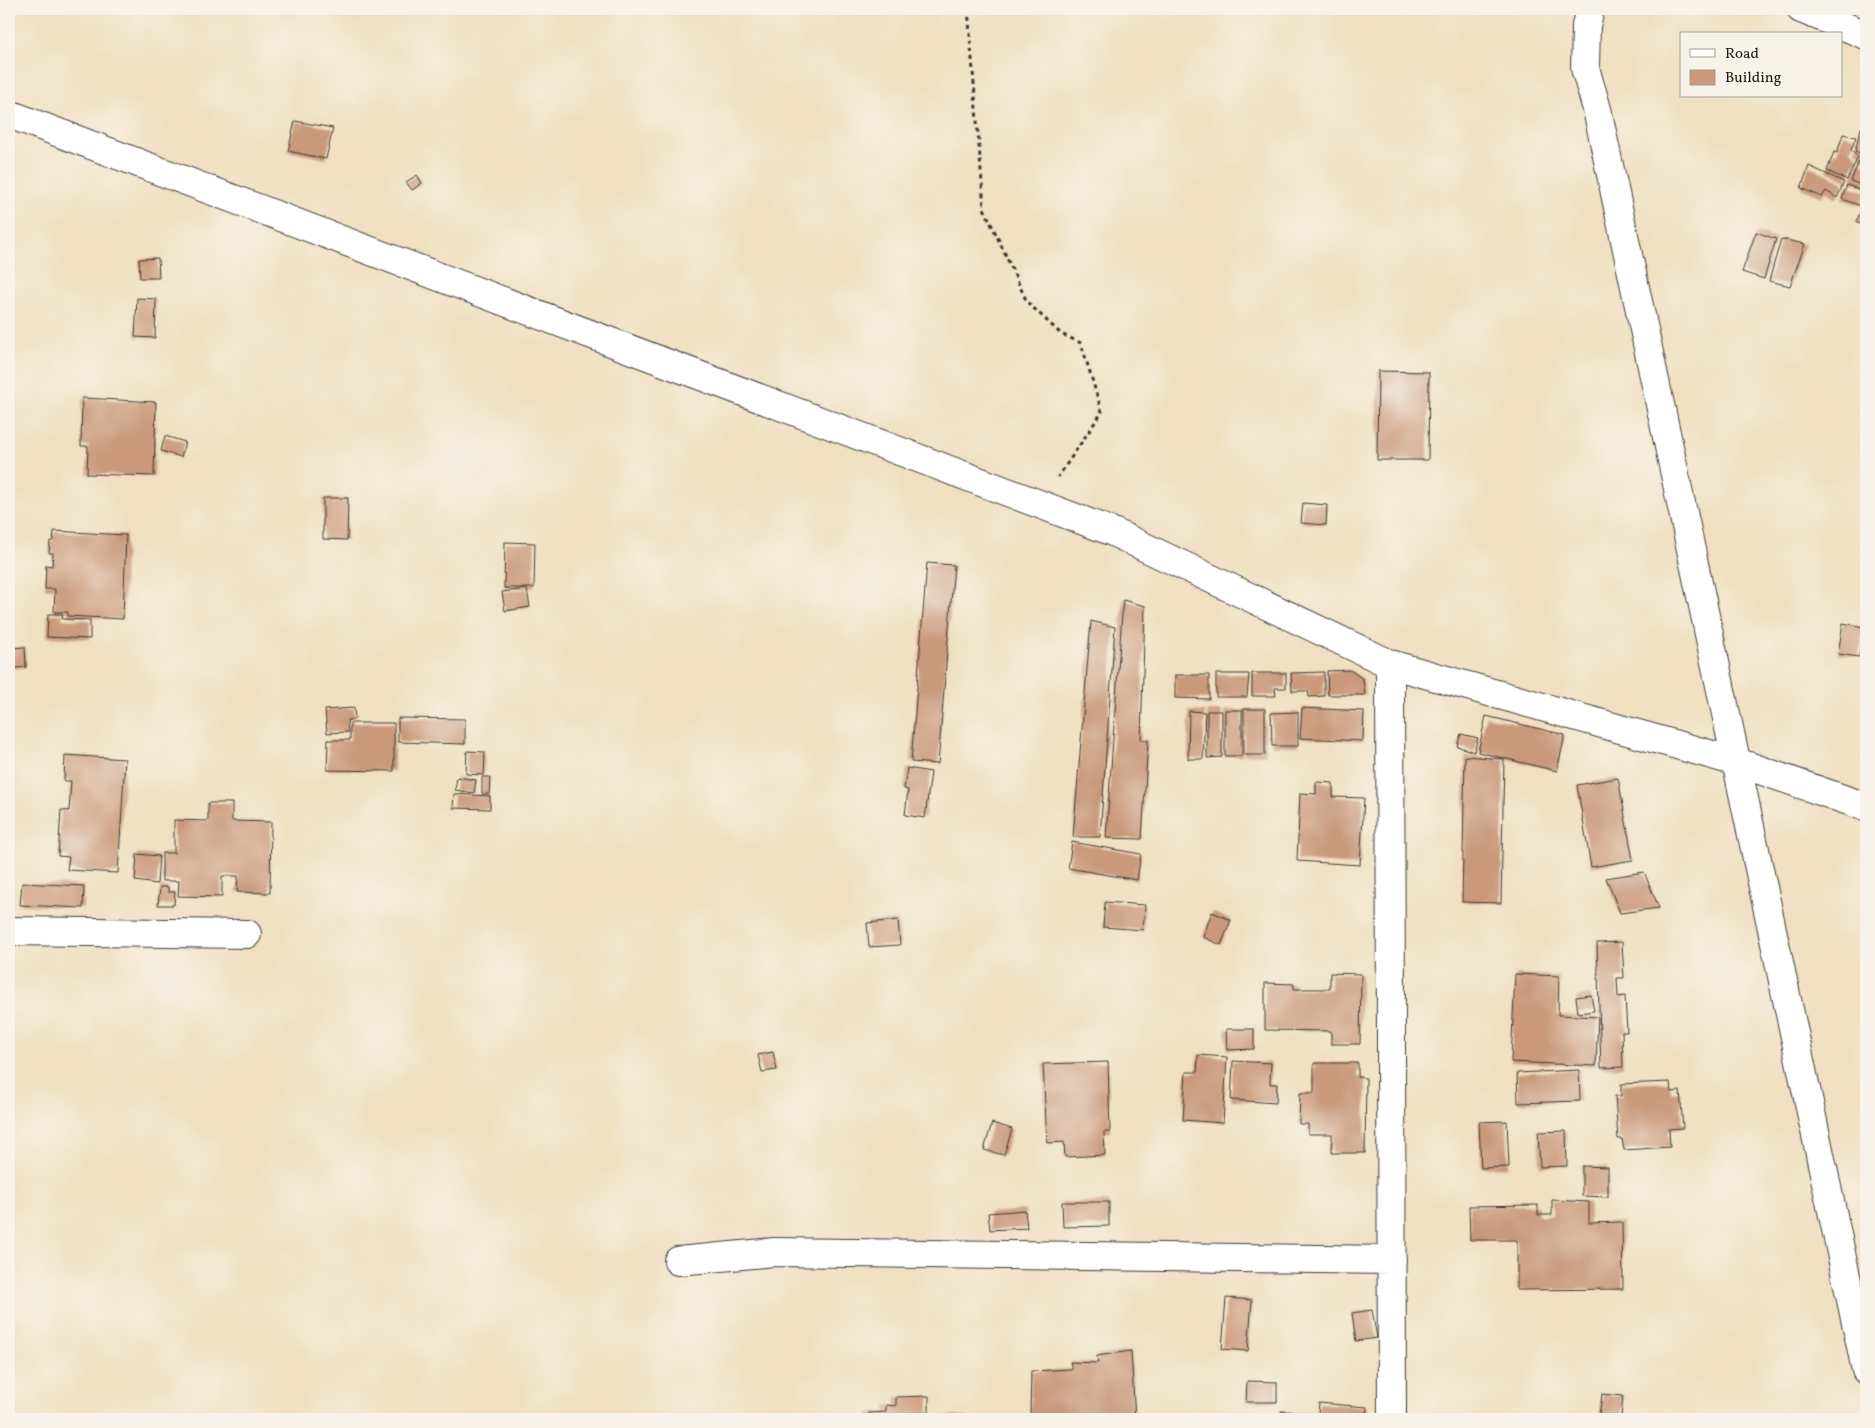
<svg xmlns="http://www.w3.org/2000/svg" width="1875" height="1428" viewBox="0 0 1875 1428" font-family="Vollkorn,serif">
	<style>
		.building { fill: #c9997a }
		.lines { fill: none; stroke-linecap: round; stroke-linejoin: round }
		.street-casing { stroke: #3c3935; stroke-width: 30 }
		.path { stroke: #3c3935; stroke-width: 3; stroke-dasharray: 4 4; stroke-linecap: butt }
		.street { stroke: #fff; stroke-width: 28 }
	</style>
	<rect width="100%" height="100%" fill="#f7f3e8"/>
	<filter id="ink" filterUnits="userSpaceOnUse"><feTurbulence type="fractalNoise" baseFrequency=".02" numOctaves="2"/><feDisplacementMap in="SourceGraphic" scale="10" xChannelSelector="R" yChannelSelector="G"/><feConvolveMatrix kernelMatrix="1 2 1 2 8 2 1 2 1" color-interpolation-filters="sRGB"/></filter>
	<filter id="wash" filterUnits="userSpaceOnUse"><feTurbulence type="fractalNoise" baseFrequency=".0096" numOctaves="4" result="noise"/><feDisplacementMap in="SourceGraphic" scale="20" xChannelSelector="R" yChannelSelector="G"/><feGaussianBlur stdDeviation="1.12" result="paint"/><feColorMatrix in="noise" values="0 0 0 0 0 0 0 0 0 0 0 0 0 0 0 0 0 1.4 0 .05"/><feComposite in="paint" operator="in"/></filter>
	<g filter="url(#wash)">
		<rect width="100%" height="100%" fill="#f0dfc0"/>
		<g id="blocks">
			<path class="building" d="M295,121L333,128L326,159L288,151Z
				M1861,128L1866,130V160L1861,158L1862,154L1855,151Z
				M1843,134L1856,137L1851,150L1858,157L1847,180L1827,171L1834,152L1837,153Z
				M1859,161L1866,164V187L1851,181Z
				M1809,166L1844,182L1837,198L1826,191L1822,197L1801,188Z
				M417,175L422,183L412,190L406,182Z
				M1847,185L1866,192L1861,206L1842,199Z
				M1866,201V226L1856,222Z
				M1756,232L1776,239L1764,279L1742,272Z
				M1781,239L1805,244L1790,286L1769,281Z
				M158,258L159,278H140L139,259Z
				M137,298L156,299L155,338L135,337Z
				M1378,371L1429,372L1428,460H1377Z
				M82,398L156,402L154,476L87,474L88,446H81Z
				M165,436L185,442L181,457L161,451Z
				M323,498H348L347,540L323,539Z
				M1303,503L1327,505L1326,525L1301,523Z
				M9,518H13L14,532H9Z
				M54,531L126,535L123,619L68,616V612H54L55,589H45L46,565L52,566L53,553H49L50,541H53Z
				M505,542L535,543L534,588H504Z
				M927,563L954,565L938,764L911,762Z
				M527,589L530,607L505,611L502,592Z
				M1123,600L1145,606L1141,740H1148L1142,839L1106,838Z
				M48,614H63L62,619L90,620V639L47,637Z
				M1091,621L1115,627L1100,837H1073Z
				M1843,623L1864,627L1859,657L1838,654Z
				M25,647L26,667L9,669V648Z
				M1350,670L1363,679L1365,695H1328L1327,671Z
				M1324,672V696L1309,697L1308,691H1292L1291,673Z
				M1252,673H1286V688H1275L1276,696H1252Z
				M1216,674H1249L1247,697H1216Z
				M1175,675H1209V699L1175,698Z
				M354,708L355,719L347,720L348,732L327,733L325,710Z
				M1302,708L1364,711L1363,741L1300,738Z
				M1244,709H1265V755H1244Z
				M1225,710H1242V756H1225Z
				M1189,711L1205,712L1203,759H1188Z
				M1207,711H1222V757L1207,758Z
				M1298,712V746H1272L1271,713Z
				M1486,716L1565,735L1557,771L1478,752Z
				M398,718L465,719V744L398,742Z
				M350,723H394V771L327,770L328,740H350Z
				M1461,734L1478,738L1474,752L1457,746Z
				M467,751L485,752L484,775L466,774Z
				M65,755L125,759L118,873L67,870L69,857L58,856L61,810L69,811L71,781H64Z
				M1465,756L1504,759L1501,903L1462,902Z
				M907,768L931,772L925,818L905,815L908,790L904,789Z
				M457,777L476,780L474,793L455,790Z
				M482,777H490L489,794H482Z
				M1618,778L1633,860L1591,867L1577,785Z
				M1316,782L1333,783V797L1364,798L1360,865L1297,861L1300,793L1316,794Z
				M454,794L490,796V809L453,808Z
				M208,803H232V821L271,822L270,893L237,892L238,876H222V897L178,896L179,881H162V853H174V820L208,821Z
				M1072,842L1141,854L1137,880L1068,868Z
				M137,854L159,856L157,884L135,881Z
				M1644,872L1659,908L1620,913L1606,878Z
				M22,883L84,886L83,908L20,905Z
				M160,887H168V892H175L174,905H158Z
				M1105,902L1145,905L1143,930L1103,927Z
				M1212,912L1231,920L1221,945L1203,937Z
				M898,920L900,945L869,947L867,923Z
				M1622,942L1624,978H1617L1618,997L1625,996L1627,1032H1622L1623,1067L1601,1068L1597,943Z
				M1330,973L1361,974L1360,1044H1331V1031L1265,1030V983L1294,984V989H1330Z
				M1515,974L1559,976L1558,1015L1598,1017L1596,1066L1511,1062Z
				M1591,995L1594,1011L1578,1013L1576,997Z
				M1226,1029H1254V1049L1227,1050Z
				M773,1052L777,1070L762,1072L758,1055Z
				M1198,1055L1227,1057L1223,1123L1183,1120L1186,1072H1197Z
				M1233,1061L1271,1063L1270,1084H1277L1276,1103L1231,1100Z
				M1108,1062L1110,1132H1104L1105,1155L1065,1157L1064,1142L1047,1143L1043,1064Z
				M1314,1063H1358V1077L1366,1078L1365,1153H1332V1134H1308V1124H1299L1300,1093H1314Z
				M1579,1070L1580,1101L1518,1103L1517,1073Z
				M1670,1082L1671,1092L1680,1091L1683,1128L1669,1129L1670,1147L1624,1150L1622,1139H1618L1615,1096H1621V1084Z
				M1507,1121L1509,1167L1481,1168L1479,1122Z
				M992,1123L1012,1129L1004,1155L984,1150Z
				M1566,1131L1567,1166L1540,1167L1538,1132Z
				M1582,1166L1608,1167V1197L1582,1196Z
				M1552,1200L1589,1202V1223L1622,1222L1623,1289L1517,1290V1240H1470L1469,1206L1538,1205V1215H1552Z
				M1062,1202H1109V1226L1063,1227Z
				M1025,1210L1027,1228L990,1230L988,1213Z
				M1226,1298L1252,1300L1248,1351L1222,1349Z
				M1372,1310L1377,1338L1356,1341L1352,1313Z
				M1131,1351L1135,1419H1042L1030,1415L1031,1371L1072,1369L1070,1362L1098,1363L1097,1356Z
				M1247,1381L1277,1382V1402H1246Z
				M1602,1394L1623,1396L1621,1418L1599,1416Z
				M929,1396V1416H966V1419H869V1413L886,1412V1405L896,1406V1397Z
				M1319,1403L1367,1407L1366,1419H1281V1411L1318,1414Z"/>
		</g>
	</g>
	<g filter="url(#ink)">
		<use href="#blocks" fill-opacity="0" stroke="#3c3935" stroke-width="1"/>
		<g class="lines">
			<defs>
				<path id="street" d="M1590,9L1586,26L1585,68L1597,109L1866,1370
					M1801,9L1866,35
					M9,114L1113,532L1390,664L1737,762L1866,807
					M1390,664L1392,1419
					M9,931L247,934
					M678,1261L774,1252L1392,1260"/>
			</defs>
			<use href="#street" class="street-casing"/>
			<path class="path" d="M968,9L984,208L1027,302L1061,334L1081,343L1102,412L1058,477"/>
			<use href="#street" class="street"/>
		</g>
	</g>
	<rect width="1875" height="1428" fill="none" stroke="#f7f3e8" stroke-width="30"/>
	<rect x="1680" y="32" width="162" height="65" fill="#f7f3e8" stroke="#9f9d96"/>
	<rect x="1690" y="49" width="25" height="8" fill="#ffffff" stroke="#9f9d96"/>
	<text x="1725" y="58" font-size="15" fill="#1c1c1c">Road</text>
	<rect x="1690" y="70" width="25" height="15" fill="#c9997a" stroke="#9f9d96"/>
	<text x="1725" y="82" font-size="15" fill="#1c1c1c">Building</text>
</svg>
